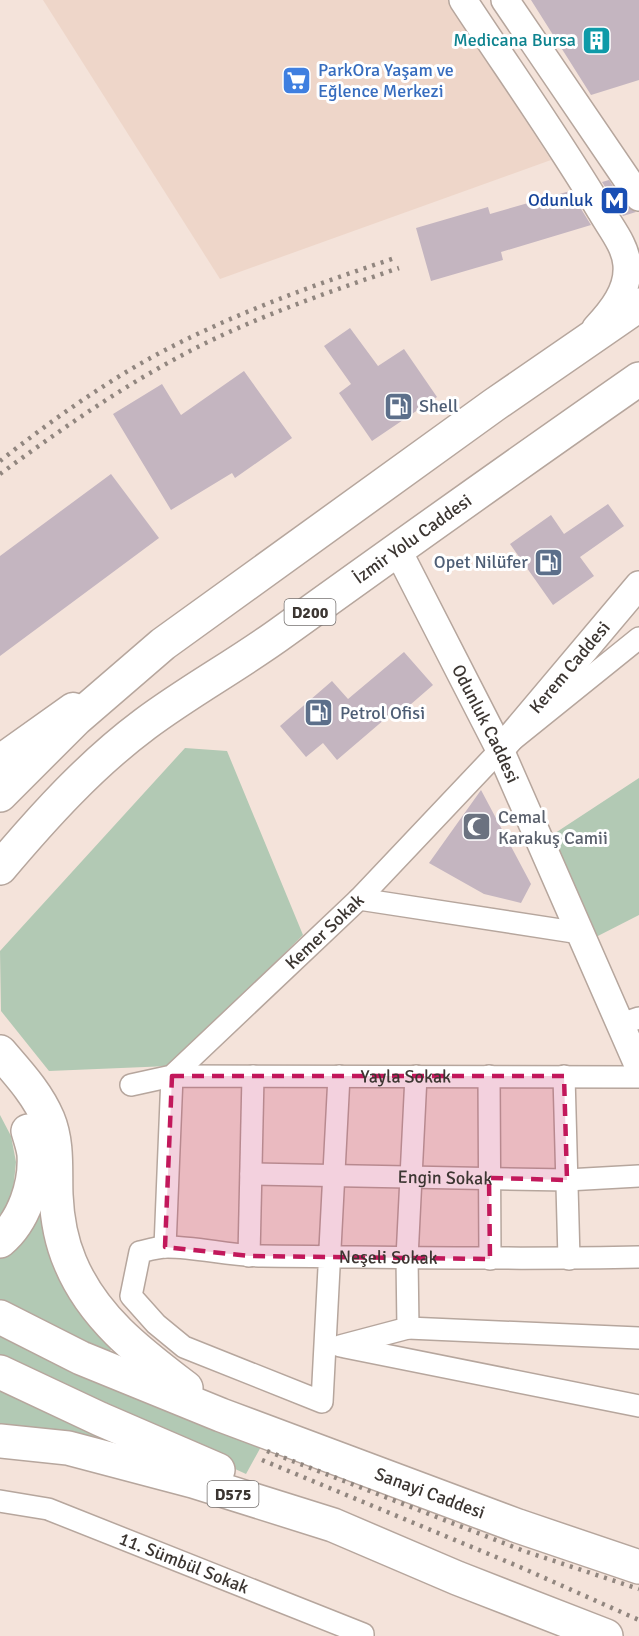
<svg xmlns="http://www.w3.org/2000/svg" width="639" height="1636" viewBox="0 0 639 1636" font-family="Signika,sans-serif">
	<style>
		.built { fill: #eed6c9 }
		.green { fill: #b2c9b4 }
		.building { fill: #c4b5c0 }
		.lines { fill: none; stroke-linecap: round; stroke-linejoin: round }
		.minor-casing { stroke: #b6a69d; stroke-width: 24 }
		.tertiary-casing { stroke: #b6a69d; stroke-width: 30 }
		.secondary-casing { stroke: #b6a69d; stroke-width: 33 }
		.trunk-casing { stroke: #b6a69d; stroke-width: 36 }
		.minor { stroke: #fff; stroke-width: 21 }
		.tertiary { stroke: #fff; stroke-width: 27 }
		.secondary { stroke: #fff; stroke-width: 30 }
		.trunk { stroke: #fff; stroke-width: 33 }
		.rail { stroke: #91867f; stroke-width: 4.5; stroke-dasharray: 3 6; stroke-linecap: butt }
		.marked { fill: #c2185b; fill-opacity: 0.2; stroke: #c2185b; stroke-width: 4.5; stroke-dasharray: 12 8; stroke-linejoin: round }
		.labels { text-anchor: middle; stroke-width: 6; stroke-linejoin: round; paint-order: stroke }
		.shield { fill: #fff; stroke: #767270; stroke-width: 1.5 }
		.shield-label { font-size: 16px; font-weight: bold; fill: #3c3632 }
		.culture-label { font-size: 18px; fill: #0d838f; stroke: #fff; text-anchor: end }
		.shop-label { font-size: 18px; fill: #366cbe; stroke: #fff; text-anchor: start }
		.transit-label { font-size: 18px; fill: #164399; stroke: #fff; text-anchor: end }
		.service-label { font-size: 18px; fill: #4e5e75; stroke: #fff; text-anchor: start }
		.street-label { font-size: 18px; fill: #3c3632; stroke: #fff }
		.worship-label { font-size: 18px; fill: #5b616d; stroke: #fff; text-anchor: start }
	</style>
	<rect width="100%" height="100%" fill="#f4e3da"/>
	<path class="built" d="M43,0H448L551,160L220,279Z"/>
	<path class="green" d="M185,748L227,751L303,935L169,1066L49,1071L1,1011L0,951Z
		M639,778V915L592,939L546,839Z
		M0,1115L11,1136L16,1162L12,1201L0,1215Z
		M45,1172L114,1345L107,1355L0,1307V1253Z
		M0,1334L263,1443L246,1474L0,1361Z
		M0,1388L104,1433L102,1442L0,1426Z"/>
	<path class="building" d="M531,0H639V80L591,95Z
		M609,180L626,206L636,212L623,216L602,182Z
		M570,191L591,225L501,252L503,260L431,281L416,228L488,207L490,214Z
		M350,328L378,366L404,349L437,397L372,441L339,393L351,384L324,346Z
		M244,371L292,438L235,478L232,473L171,510L113,414L162,384L181,415Z
		M111,474L159,538L0,656V556Z
		M608,504L624,526L580,557L594,576L553,605L510,544L551,515L564,534Z
		M404,652L433,685L395,718L392,713L337,760L323,743L306,757L280,726L332,681L348,699Z
		M481,790L531,884L521,903L484,894L429,863Z"/>
	<g class="lines">
		<defs>
			<g id="minor">
				<path d="M359,899L580,933"/>
				<path d="M621,1024L639,1018"/>
				<path id="s1" d="M339,1076L322,1402L184,1347L156,1324L131,1296L140,1252C148,1250 158,1247 167,1247C198,1247 230,1256 262,1256C387,1257 513,1260 639,1257"/>
				<path d="M489,1076L490,1259"/>
				<path d="M564,1076L569,1259"/>
				<path id="s2" d="M131,1085L172,1076L359,899L500,750L639,638"/>
				<path id="s3" d="M251,1174L567,1180L639,1176"/>
				<path id="s4" d="M165,1247L172,1076L639,1077"/>
				<path d="M249,1256L253,1076"/>
				<path d="M408,1328L639,1338"/>
				<path d="M340,1346L408,1328L407,1258L416,1076"/>
				<path d="M345,1347L639,1406"/>
				<path id="s5" d="M0,1501L48,1509L363,1634V1636"/>
			</g>
			<g id="tertiary">
				<path d="M463,0C509,70 558,139 601,211C610,227 626,246 627,265C629,290 612,311 596,328"/>
				<path d="M505,0L639,197"/>
				<path id="s6" d="M397,549L500,750L639,1067"/>
				<path id="s7" d="M500,750L639,585"/>
			</g>
			<path id="secondary" d="M0,760L73,708"/>
			<g id="trunk">
				<path d="M0,795L76,719L163,644L494,405L639,305"/>
				<path id="s8" d="M0,868C44,816 90,765 145,724C189,691 239,664 284,631C402,546 520,462 639,379"/>
				<path d="M0,1052C18,1073 37,1093 48,1119C58,1143 55,1170 56,1195C57,1218 61,1241 70,1262C93,1318 140,1353 186,1388"/>
				<path d="M0,1241C24,1221 36,1184 34,1154C33,1146 30,1138 28,1131"/>
				<path id="s9" d="M0,1317L81,1358L221,1415L518,1526L639,1567"/>
				<path d="M0,1372L100,1419L218,1470"/>
				<path d="M0,1441L68,1448L193,1481L333,1525L457,1578L606,1636"/>
			</g>
		</defs>
		<use href="#minor" class="minor-casing"/>
		<use href="#tertiary" class="tertiary-casing"/>
		<use href="#secondary" class="secondary-casing"/>
		<use href="#trunk" class="trunk-casing"/>
		<use href="#minor" class="minor"/>
		<use href="#tertiary" class="tertiary"/>
		<use href="#secondary" class="secondary"/>
		<use href="#trunk" class="trunk"/>
		<path class="rail" d="M0,461C53,419 115,375 175,345C246,309 320,283 395,258
			M0,474C56,433 114,392 175,359C246,320 323,294 399,268
			M267,1451L524,1551L639,1589
			M262,1460L520,1567L639,1620"/>
	</g>
	<path class="marked" d="M172,1076H564L567,1180L489,1178L490,1259L249,1256L165,1247Z"/>
	<defs>
		<symbol id="building-square" viewBox="-11 -11 22 22"><rect x="-9" y="-9" width="18" height="18" rx="4" fill="#0f9aa8" stroke="#fff"/><path d="M-4-6H4V6H1V3H-1V6H-4ZM-2.5-4.3h1.7v1.8h-1.7ZM.8-4.3h1.7v1.8H.8ZM-2.5-1h1.7V.8h-1.7ZM.8-1h1.7V.8H.8Z" fill="#fff"/></symbol>
		<symbol id="supermarket-square" viewBox="-11 -11 22 22"><rect x="-9" y="-9" width="18" height="18" rx="4" fill="#3f7fe0" stroke="#fff"/><path d="M-6-5.5h2.5l.6 2H6L4.5 2H-2.5L-4.4-4H-6ZM-1.5 3.2a1.3 1.3 0 1 0 .1 0ZM3 3.2a1.3 1.3 0 1 0 .1 0Z" fill="#fff"/></symbol>
		<symbol id="metro-square" viewBox="-11 -11 22 22"><rect x="-9" y="-9" width="18" height="18" rx="4" fill="#1a4fb4" stroke="#fff"/><path d="M-5.5 5V-5H-3L0 0L3-5H5.5V5H3V-.5L0 4L-3-.5V5Z" fill="#fff"/></symbol>
		<symbol id="fuel-square" viewBox="-11 -11 22 22"><rect x="-9" y="-9" width="18" height="18" rx="4" fill="#5c6f8a" stroke="#fff"/><path d="M-5.5-6h7V0h2V4h1.3V-2.5L3-4.5l.8-.8L6-3V5H2.5V1h-1V6h-7ZM-4.2-4.7v3.2H.2V-4.7Z" fill="#fff"/></symbol>
		<symbol id="mosque-square" viewBox="-11 -11 22 22"><rect x="-9" y="-9" width="18" height="18" rx="4" fill="#6b7280" stroke="#fff"/><path d="M3.5-4.9A6 6 0 1 0 3.5 4.9A5 5 0 1 1 3.5-4.9Z" fill="#fff"/></symbol>
	</defs>
	<g fill-rule="evenodd">
		<use href="#building-square" x="580" y="24" width="33" height="33"/>
		<use href="#supermarket-square" x="280" y="64" width="33" height="33"/>
		<use href="#metro-square" x="598" y="184" width="33" height="33"/>
		<use href="#fuel-square" x="382" y="390" width="33" height="33"/>
		<use href="#fuel-square" x="532" y="546" width="33" height="33"/>
		<use href="#fuel-square" x="302" y="696" width="33" height="33"/>
		<use href="#mosque-square" x="460" y="810" width="33" height="33"/>
	</g>
	<g class="labels">
		<g class="shield">
			<rect x="284.5" y="599" width="51" height="26" rx="4.5"/>
			<rect x="207.5" y="1481" width="51" height="26" rx="4.5"/>
		</g>
		<g class="shield-label">
			<text x="310" y="618">D200</text>
			<text x="233" y="1500">D575</text>
		</g>
		<g class="culture-label">
			<text x="576" y="46">Medicana Bursa</text>
		</g>
		<g class="shop-label">
			<text x="318" y="76">ParkOra Yaşam ve<tspan x="318" dy="21">Eğlence Merkezi</tspan></text>
		</g>
		<g class="transit-label">
			<text x="593" y="206">Odunluk</text>
		</g>
		<g class="service-label">
			<text x="419" y="412">Shell</text>
			<text x="528" y="568" text-anchor="end">Opet Nilüfer</text>
			<text x="340" y="719">Petrol Ofisi</text>
		</g>
		<g class="street-label">
			<text dy="6" stroke="none"><textPath href="#s8" startOffset="530">İzmir Yolu Caddesi</textPath></text>
			<text dy="6" stroke="none"><textPath href="#s7" startOffset="108">Kerem Caddesi</textPath></text>
			<text dy="6" stroke="none"><textPath href="#s6" startOffset="196">Odunluk Caddesi</textPath></text>
			<text dy="6" stroke="none"><textPath href="#s2" startOffset="252">Kemer Sokak</textPath></text>
			<text dy="6" stroke="none"><textPath href="#s4" startOffset="405">Yayla Sokak</textPath></text>
			<text dy="6" stroke="none"><textPath href="#s3" startOffset="194">Engin Sokak</textPath></text>
			<text dy="6" stroke="none"><textPath href="#s1" startOffset="843">Neşeli Sokak</textPath></text>
			<text dy="6" stroke="none"><textPath href="#s9" startOffset="465">Sanayi Caddesi</textPath></text>
			<text dy="6" stroke="none"><textPath href="#s5" startOffset="195">11. Sümbül Sokak</textPath></text>
		</g>
		<g class="worship-label">
			<text x="498" y="823">Cemal<tspan x="498" dy="21">Karakuş Camii</tspan></text>
		</g>
	</g>
</svg>
